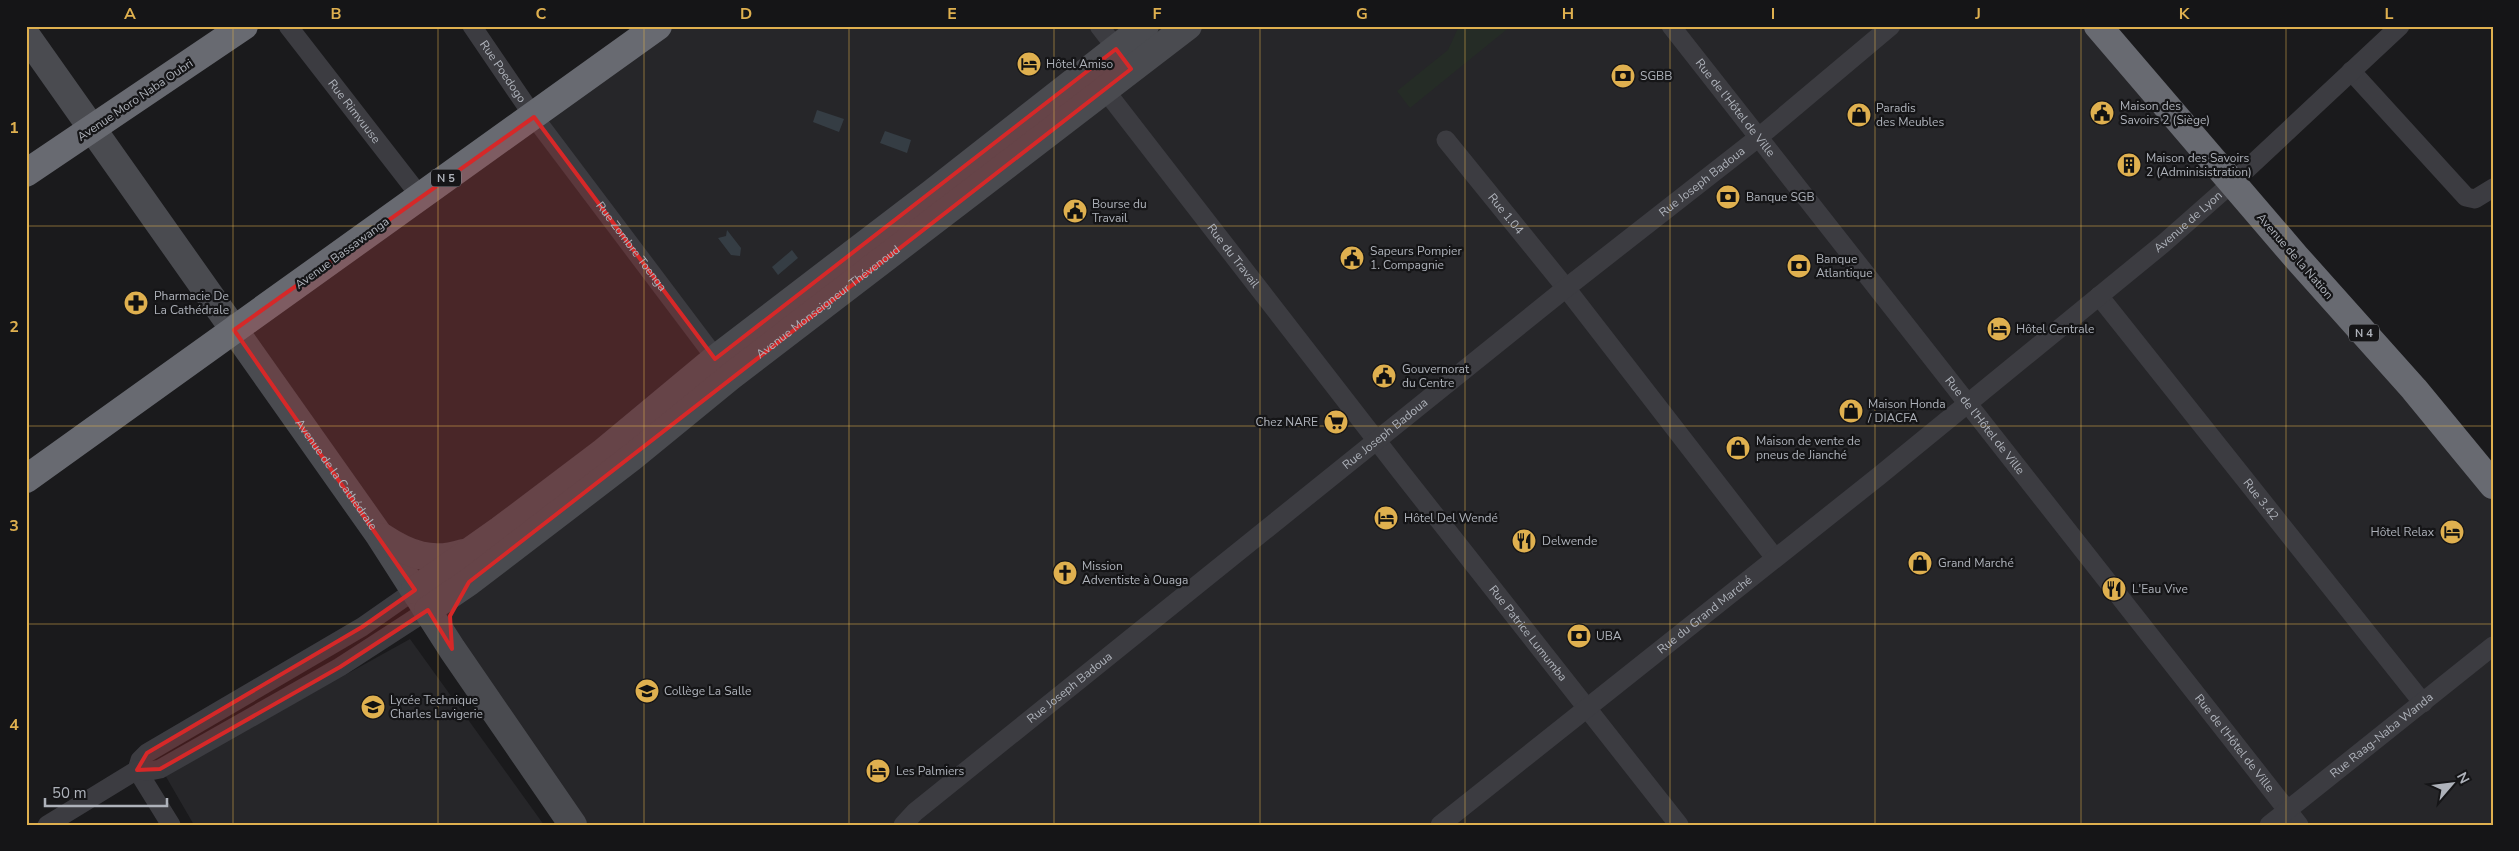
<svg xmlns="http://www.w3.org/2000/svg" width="2519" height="851" viewBox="0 0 2519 851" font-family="'Nunito Sans',sans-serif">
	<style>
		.built { fill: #262629 }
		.green { fill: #252c26 }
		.water { fill: #353d44 }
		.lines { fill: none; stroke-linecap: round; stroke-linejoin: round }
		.street { stroke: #3c3c41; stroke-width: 19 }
		.secondary { stroke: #4a4b50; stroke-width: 28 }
		.highway { stroke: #686a71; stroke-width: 28 }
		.marked { fill: #d62828; fill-opacity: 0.2; stroke: #d62828; stroke-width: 4; stroke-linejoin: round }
		.grid { fill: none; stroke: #dfb04f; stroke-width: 1; stroke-opacity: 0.55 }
		.labels { text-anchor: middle; stroke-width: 4.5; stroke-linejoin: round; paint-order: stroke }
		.shield { fill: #151517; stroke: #808389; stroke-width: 1 }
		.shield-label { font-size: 11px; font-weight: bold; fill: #aeb2ba }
		.poi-label { font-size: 12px; fill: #aeb2ba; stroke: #151517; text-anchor: start }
		.street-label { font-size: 12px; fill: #aeb2ba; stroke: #151517 }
		.neatline { fill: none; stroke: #dfb04f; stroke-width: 2 }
		.grid-label { font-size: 16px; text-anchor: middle; font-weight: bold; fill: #dfb04f }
	</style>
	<rect width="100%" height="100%" fill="#1a1a1c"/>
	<path class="built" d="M658,26H2098L2493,486V825H573L234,330Z
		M410,639L544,825H194L165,775Z"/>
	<path class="green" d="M1459,26H1511L1410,108L1397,91L1448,50Z"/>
	<path class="water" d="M817,110L844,119L839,132L813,122Z
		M885,131L911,140L907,153L880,143Z
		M727,230L741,248L740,256L731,255L718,238L726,236Z
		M792,250L798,258L778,275L772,267Z"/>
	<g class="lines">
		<g class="street">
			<path id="s1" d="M288,26L420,196"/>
			<path id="s2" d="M472,26L534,117L723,368"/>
			<path d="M1099,26L1123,57"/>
			<path id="s3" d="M1671,26L2299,825"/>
			<path d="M2351,71L2466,197L2475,199L2493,188"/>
			<path id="s4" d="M1098,81L1401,472L1679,825"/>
			<path id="s5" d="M1446,140L1566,288L1775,558"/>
			<path id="s6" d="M2099,296L2423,703"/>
			<path d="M137,770L140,760L147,753L362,627L415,590"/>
			<path d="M137,770L171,825"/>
			<path d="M47,825L137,770L150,771L160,769L340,667L428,610"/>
			<path id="s7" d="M903,825L915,812L1566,288L1759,137L1891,26"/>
			<path id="s8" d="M1440,825L1879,476L2164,243L2232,183L2400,26"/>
			<path id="s9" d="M2269,825L2493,646"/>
		</g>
		<g class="secondary">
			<path id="s10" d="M26,35L379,535L452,649L573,825"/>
			<path d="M382,537C409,555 432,563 463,553"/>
			<path d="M415,590L500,530L602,453L715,359L932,193L1145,26"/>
			<path id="s11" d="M428,610L469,582L631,458L730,377L1188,26"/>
		</g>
		<path class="highway" d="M2098,26L2296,257L2414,389L2493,485
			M26,173L244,26
			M26,479L658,26"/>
	</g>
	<path class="marked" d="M1116,49L1131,69L469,582L450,616L452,649L428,610L340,667L160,769L137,770L147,753L362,627L415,590L234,330L534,117L715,359Z"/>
	<path class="grid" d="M233,26V825M438,26V825M644,26V825M849,26V825M1054,26V825M1260,26V825M1465,26V825M1670,26V825M1875,26V825M2081,26V825M2286,26V825M26,226H2493M26,426H2493M26,624H2493"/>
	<defs>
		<symbol id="hotel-disc" viewBox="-11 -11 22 22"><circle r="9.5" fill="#dfb04f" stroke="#151517"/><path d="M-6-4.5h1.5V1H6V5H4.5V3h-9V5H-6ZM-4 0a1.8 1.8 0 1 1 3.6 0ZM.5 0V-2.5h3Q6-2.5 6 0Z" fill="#111"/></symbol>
		<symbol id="bank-disc" viewBox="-11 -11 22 22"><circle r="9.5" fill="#dfb04f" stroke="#151517"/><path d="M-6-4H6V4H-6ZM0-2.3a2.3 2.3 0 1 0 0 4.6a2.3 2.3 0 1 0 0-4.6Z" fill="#111"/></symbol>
		<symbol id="civic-disc" viewBox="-11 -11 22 22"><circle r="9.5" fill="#dfb04f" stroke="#151517"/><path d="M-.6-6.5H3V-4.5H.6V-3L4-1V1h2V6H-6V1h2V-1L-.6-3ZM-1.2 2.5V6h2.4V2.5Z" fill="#111"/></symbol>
		<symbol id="shop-disc" viewBox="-11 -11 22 22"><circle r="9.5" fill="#dfb04f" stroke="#151517"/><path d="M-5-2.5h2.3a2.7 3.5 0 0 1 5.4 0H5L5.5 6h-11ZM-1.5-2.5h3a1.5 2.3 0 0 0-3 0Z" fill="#111"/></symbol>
		<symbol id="building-disc" viewBox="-11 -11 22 22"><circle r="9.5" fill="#dfb04f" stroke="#151517"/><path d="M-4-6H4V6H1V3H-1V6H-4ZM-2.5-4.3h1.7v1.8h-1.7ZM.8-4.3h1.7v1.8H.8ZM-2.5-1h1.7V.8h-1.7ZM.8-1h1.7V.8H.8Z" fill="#111"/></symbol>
		<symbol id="pharmacy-disc" viewBox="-11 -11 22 22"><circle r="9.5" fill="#dfb04f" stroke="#151517"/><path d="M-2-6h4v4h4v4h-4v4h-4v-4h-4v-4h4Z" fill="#111"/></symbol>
		<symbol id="supermarket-disc" viewBox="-11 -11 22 22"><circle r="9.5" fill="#dfb04f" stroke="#151517"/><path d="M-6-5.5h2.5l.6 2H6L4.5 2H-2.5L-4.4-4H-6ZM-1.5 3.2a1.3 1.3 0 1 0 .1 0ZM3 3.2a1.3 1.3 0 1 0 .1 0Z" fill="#111"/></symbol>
		<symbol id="restaurant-disc" viewBox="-11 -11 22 22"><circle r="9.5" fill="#dfb04f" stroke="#151517"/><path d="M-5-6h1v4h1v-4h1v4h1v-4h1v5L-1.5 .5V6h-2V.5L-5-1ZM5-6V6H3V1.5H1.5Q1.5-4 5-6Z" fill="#111"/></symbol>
		<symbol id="church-disc" viewBox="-11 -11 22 22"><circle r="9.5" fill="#dfb04f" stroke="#151517"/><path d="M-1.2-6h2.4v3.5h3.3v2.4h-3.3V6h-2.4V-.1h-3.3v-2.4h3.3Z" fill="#111"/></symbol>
		<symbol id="school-disc" viewBox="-11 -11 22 22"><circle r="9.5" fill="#dfb04f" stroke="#151517"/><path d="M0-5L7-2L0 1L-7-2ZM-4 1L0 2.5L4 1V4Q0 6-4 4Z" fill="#111"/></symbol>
	</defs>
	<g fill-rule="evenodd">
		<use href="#hotel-disc" x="1015" y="50" width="28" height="28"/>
		<use href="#bank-disc" x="1609" y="62" width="28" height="28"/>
		<use href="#civic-disc" x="2088" y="99" width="28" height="28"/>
		<use href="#shop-disc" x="1845" y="101" width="28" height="28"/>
		<use href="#building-disc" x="2115" y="151" width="28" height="28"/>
		<use href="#bank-disc" x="1714" y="183" width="28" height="28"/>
		<use href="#civic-disc" x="1061" y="197" width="28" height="28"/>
		<use href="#civic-disc" x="1338" y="244" width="28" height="28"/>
		<use href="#bank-disc" x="1785" y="252" width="28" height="28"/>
		<use href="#pharmacy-disc" x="122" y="289" width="28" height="28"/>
		<use href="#hotel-disc" x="1985" y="315" width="28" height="28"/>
		<use href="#civic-disc" x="1370" y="362" width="28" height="28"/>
		<use href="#shop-disc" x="1837" y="397" width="28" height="28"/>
		<use href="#supermarket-disc" x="1322" y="408" width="28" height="28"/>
		<use href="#shop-disc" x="1724" y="434" width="28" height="28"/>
		<use href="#hotel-disc" x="1372" y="504" width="28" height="28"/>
		<use href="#hotel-disc" x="2438" y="518" width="28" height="28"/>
		<use href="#restaurant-disc" x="1510" y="527" width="28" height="28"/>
		<use href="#shop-disc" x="1906" y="549" width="28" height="28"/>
		<use href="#church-disc" x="1051" y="559" width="28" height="28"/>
		<use href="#restaurant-disc" x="2100" y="575" width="28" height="28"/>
		<use href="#bank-disc" x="1565" y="622" width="28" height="28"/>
		<use href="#school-disc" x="633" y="677" width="28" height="28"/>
		<use href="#school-disc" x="359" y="693" width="28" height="28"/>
		<use href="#hotel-disc" x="864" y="757" width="28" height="28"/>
	</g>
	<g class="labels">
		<g class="shield">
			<rect x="431" y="169.5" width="30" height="17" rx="4"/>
			<rect x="2349" y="324.5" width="30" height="17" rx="4"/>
		</g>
		<g class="shield-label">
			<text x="446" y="182">N 5</text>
			<text x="2364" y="337">N 4</text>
		</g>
		<g class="poi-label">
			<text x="1046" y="68">Hôtel Amiso</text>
			<text x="1640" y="80">SGBB</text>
			<text x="2120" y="110">Maison des<tspan x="2120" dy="14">Savoirs 2 (Siège)</tspan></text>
			<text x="1876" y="112">Paradis<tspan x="1876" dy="14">des Meubles</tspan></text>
			<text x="2146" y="162">Maison des Savoirs<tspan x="2146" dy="14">2 (Adminisistration)</tspan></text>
			<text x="1746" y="201">Banque SGB</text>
			<text x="1092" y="208">Bourse du<tspan x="1092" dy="14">Travail</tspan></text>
			<text x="1370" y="255">Sapeurs Pompier<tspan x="1370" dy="14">1. Compagnie</tspan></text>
			<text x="1816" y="263">Banque<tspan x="1816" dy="14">Atlantique</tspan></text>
			<text x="154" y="300">Pharmacie De<tspan x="154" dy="14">La Cathédrale</tspan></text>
			<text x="2016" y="333">Hôtel Centrale</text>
			<text x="1402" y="373">Gouvernorat<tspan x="1402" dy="14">du Centre</tspan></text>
			<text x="1868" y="408">Maison Honda<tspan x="1868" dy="14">/ DIACFA</tspan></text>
			<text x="1318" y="426" text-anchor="end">Chez NARE</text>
			<text x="1756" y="445">Maison de vente de<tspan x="1756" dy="14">pneus de Jianché</tspan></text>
			<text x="1404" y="522">Hôtel Del Wendé</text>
			<text x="2434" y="536" text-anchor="end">Hôtel Relax</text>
			<text x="1542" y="545">Delwende</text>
			<text x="1938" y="567">Grand Marché</text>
			<text x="1082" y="570">Mission<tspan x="1082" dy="14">Adventiste à Ouaga</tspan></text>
			<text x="2132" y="593">L'Eau Vive</text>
			<text x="1596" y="640">UBA</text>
			<text x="664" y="695">Collège La Salle</text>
			<text x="390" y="704">Lycée Technique<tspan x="390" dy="14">Charles Lavigerie</tspan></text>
			<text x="896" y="775">Les Palmiers</text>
		</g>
		<g class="street-label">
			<text dy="4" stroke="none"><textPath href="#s2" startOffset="55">Rue Poedogo</textPath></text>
			<text transform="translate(135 100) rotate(-34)" y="4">Avenue Moro Naba Oubri</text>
			<text dy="4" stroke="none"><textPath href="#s3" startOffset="104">Rue de l'Hôtel de Ville</textPath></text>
			<text dy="4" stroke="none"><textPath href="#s1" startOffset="108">Rue Rimvuuse</textPath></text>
			<text dy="4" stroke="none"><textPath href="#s7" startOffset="1026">Rue Joseph Badoua</textPath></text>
			<text dy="4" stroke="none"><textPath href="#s5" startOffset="95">Rue 1.04</textPath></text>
			<text dy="4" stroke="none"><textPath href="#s8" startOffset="961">Avenue de Lyon</textPath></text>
			<text dy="4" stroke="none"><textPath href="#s2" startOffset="272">Rue Zombre Toenga</textPath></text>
			<text transform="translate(342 253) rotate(-36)" y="4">Avenue Bassawanga</text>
			<text dy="4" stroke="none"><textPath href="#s4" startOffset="221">Rue du Travail</textPath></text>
			<text transform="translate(2295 256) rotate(49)" y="4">Avenue de la Nation</text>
			<text dy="4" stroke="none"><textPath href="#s11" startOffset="505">Avenue Monseigneur Thévenoud</textPath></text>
			<text dy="4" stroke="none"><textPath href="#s3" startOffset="508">Rue de l'Hôtel de Ville</textPath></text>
			<text dy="4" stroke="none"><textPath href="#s7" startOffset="621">Rue Joseph Badoua</textPath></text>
			<text dy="4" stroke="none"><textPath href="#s10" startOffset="538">Avenue de la Cathédrale</textPath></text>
			<text dy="4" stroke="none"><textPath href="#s6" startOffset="260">Rue 3.42</textPath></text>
			<text dy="4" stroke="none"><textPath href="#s8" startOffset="338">Rue du Grand Marché</textPath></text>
			<text dy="4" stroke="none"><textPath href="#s4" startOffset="700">Rue Patrice Lumumba</textPath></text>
			<text dy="4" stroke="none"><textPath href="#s7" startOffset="216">Rue Joseph Badoua</textPath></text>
			<text dy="4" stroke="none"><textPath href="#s9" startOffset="144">Rue Raag-Naba Wanda</textPath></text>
			<text dy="4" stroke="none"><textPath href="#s3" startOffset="912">Rue de l'Hôtel de Ville</textPath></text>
		</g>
	</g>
	<rect width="2519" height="851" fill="none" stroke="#151517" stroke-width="55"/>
	<g transform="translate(2452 784) rotate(62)" stroke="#151517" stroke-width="4" paint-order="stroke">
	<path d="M0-4L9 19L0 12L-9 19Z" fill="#aeb2ba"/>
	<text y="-8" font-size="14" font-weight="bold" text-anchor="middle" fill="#aeb2ba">N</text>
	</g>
	<path d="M45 798v8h122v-8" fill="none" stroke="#aeb2ba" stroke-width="2.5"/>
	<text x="52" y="798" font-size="15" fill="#aeb2ba" stroke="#151517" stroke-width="4" paint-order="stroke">50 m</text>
	<rect x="28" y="28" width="2464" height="796" class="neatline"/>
	<g class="grid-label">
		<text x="130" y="19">A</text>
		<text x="336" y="19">B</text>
		<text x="541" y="19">C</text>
		<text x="746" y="19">D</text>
		<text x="952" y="19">E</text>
		<text x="1157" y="19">F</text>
		<text x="1362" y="19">G</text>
		<text x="1568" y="19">H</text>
		<text x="1773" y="19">I</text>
		<text x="1978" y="19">J</text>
		<text x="2184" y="19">K</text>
		<text x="2389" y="19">L</text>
		<text x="14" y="133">1</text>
		<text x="14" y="332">2</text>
		<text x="14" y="531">3</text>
		<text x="14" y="730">4</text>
	</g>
</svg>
